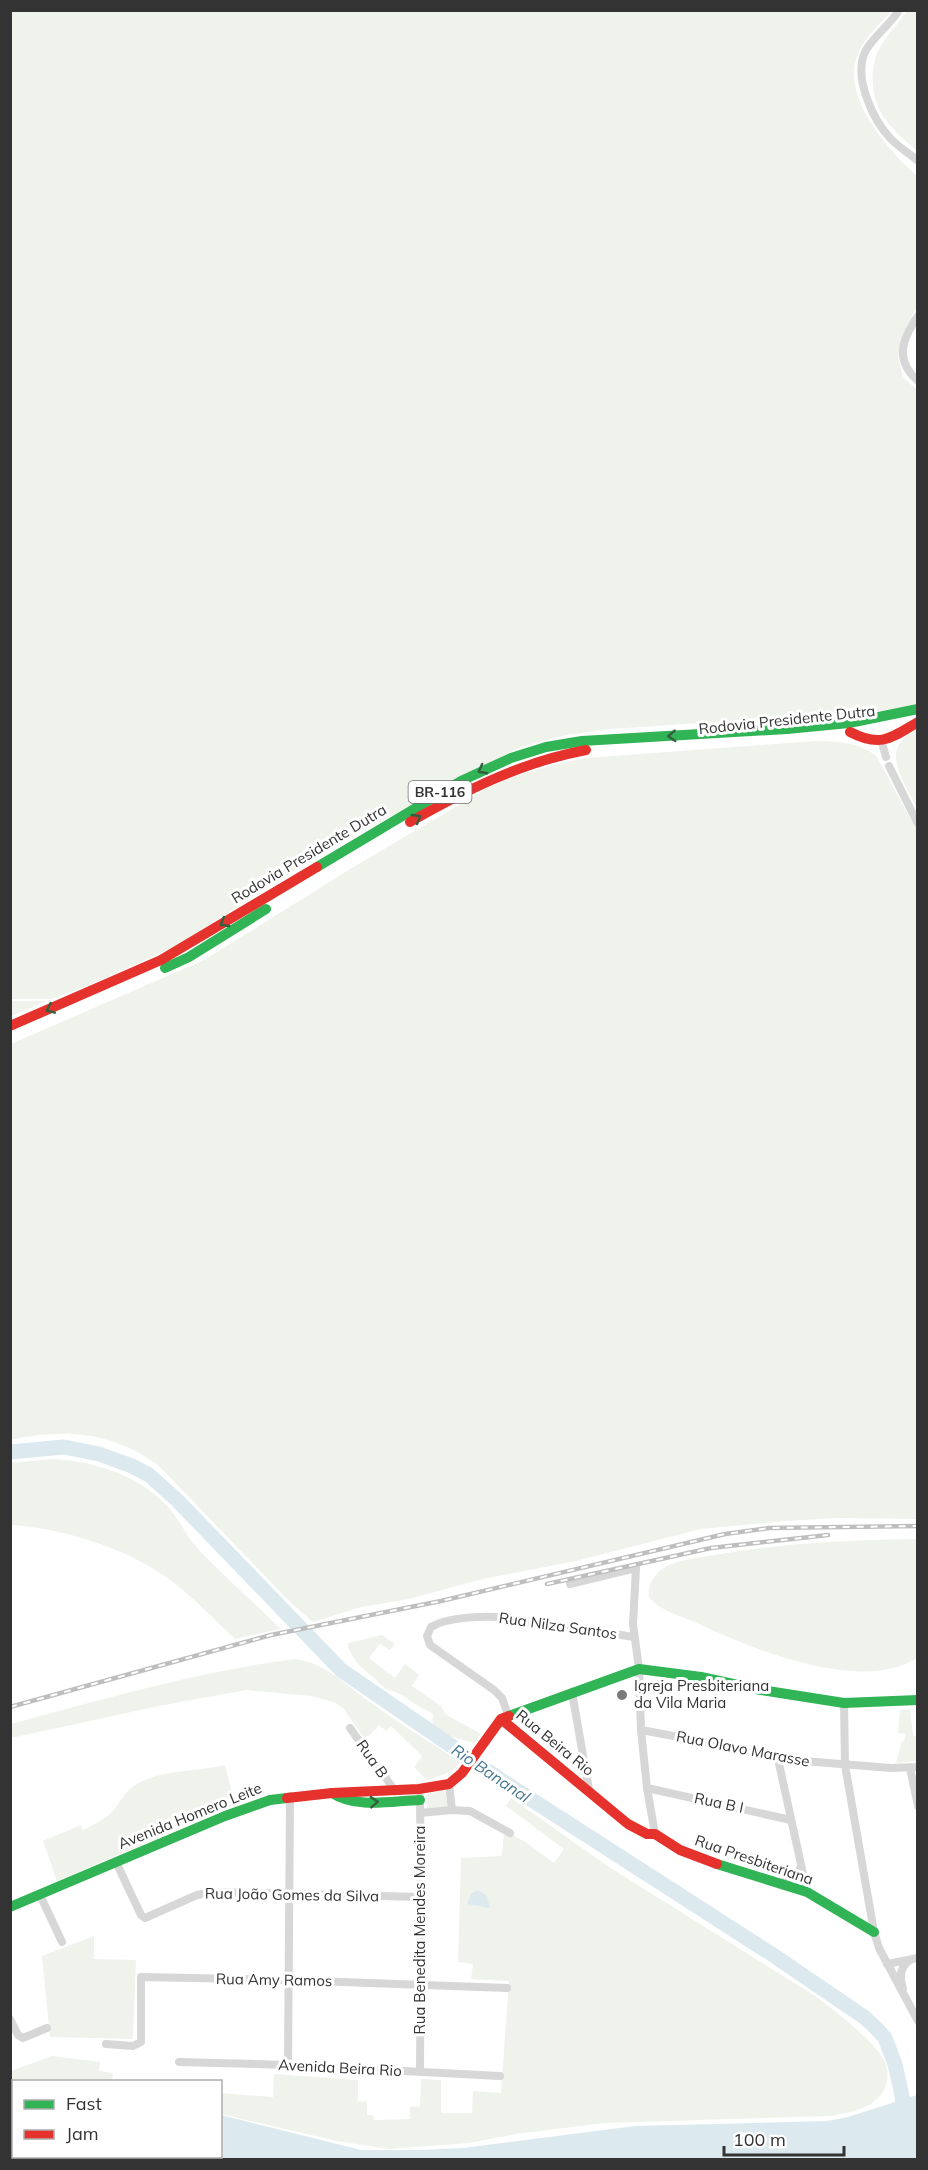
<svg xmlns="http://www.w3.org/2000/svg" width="928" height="2170" viewBox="0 0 928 2170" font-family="Mulish,sans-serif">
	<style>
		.green { fill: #f0f3ec }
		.water { fill: #dceaf0 }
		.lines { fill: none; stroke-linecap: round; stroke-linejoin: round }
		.river { stroke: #dceaf0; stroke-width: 15 }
		.street { stroke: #d7d7d7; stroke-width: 8 }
		.fast { stroke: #30b455; stroke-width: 10 }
		.jam { stroke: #e5322d; stroke-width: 10 }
		.rail-casing { stroke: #bebebe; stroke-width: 4.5 }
		.rail { stroke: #fff; stroke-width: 2; stroke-dasharray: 7; stroke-linecap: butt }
		.oneway { stroke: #32603f }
		.poi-dot { fill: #7a7a7a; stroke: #fff; stroke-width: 2 }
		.labels { text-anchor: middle; stroke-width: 6; stroke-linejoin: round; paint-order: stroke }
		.shield { fill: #fff; stroke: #707070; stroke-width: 1.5 }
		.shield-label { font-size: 14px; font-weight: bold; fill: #333 }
		.street-label { font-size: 15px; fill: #333; stroke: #fff }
		.poi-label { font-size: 15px; fill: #333; stroke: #fff; text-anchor: start }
		.water-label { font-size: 16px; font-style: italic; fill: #447891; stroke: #fff }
	</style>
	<rect width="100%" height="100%" fill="#fff"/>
	<path class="green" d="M907,10L917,11V151C906,142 894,131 885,119C870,99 868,65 882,44C889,32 900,23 907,10Z
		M10,11H892C880,24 865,36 858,54C840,97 888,150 917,176V307L902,336L898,357L903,377L917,390V705L878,711L611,729L566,735L518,748L341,843L292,872L176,946L92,984L52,999H11Z
		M917,731V807C904,783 877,745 917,731Z
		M815,741C835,741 861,742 877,757L917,831V1519L838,1518L785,1521L701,1529L576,1561L483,1579L409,1599L361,1607L313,1622L290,1602L159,1466C113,1432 66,1428 11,1440V1044L204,960L347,871L489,787C520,773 553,764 587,758Z
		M14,1001H47L11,1016V1002Z
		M52,1459C93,1461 139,1475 168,1507C180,1520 186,1536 198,1549C224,1576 253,1602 281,1629L235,1639C214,1619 193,1597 170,1580C129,1549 62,1528 11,1525V1463Z
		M917,1539V1658C861,1694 752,1649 697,1623C682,1616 659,1611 649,1597C647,1586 653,1576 662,1569C677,1559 698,1558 715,1555C782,1543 850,1540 917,1539Z
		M382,1635L395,1644L390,1650L380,1644L369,1658L395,1678L405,1664L419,1675L412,1686L441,1706L445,1714L481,1734L474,1743L432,1731L433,1714L410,1701L403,1695L386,1689L356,1662L348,1648V1643Z
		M295,1659C327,1664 342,1682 367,1700C397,1722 429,1742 461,1762L451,1772L427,1780L414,1767L422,1756L391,1726L386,1731L379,1725L370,1735L365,1737L362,1735L343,1708L336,1703L311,1696L246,1690L159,1706L11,1738V1724C104,1699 199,1671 295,1659Z
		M910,1709L913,1736H917V1761L896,1763L902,1741H904L906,1734L898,1733L900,1710Z
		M225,1765L235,1805L57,1881L43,1841L81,1825L83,1830C92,1825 103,1821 111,1813C119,1805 124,1792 135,1785C162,1769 196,1772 225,1765Z
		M445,1790L448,1808L427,1810L426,1794Z
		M511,1798L609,1867L815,1996C834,2010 873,2040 884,2060C888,2067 888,2075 887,2082C880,2108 853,2112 830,2116L605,2123L516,2134L469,2143L389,2149L337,2141L221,2114L220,2093L273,2097L274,2074L358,2080V2101L367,2102V2115H373L374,2120L410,2119V2107L420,2106L421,2079L441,2080V2113H472L473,2091L501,2093L509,1981L471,1979L473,1964L458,1962L461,1858L502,1856L504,1831L524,1841L554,1863L564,1849L506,1806Z
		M94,1936V1959L136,1960L133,2039L50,2037L42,1956Z
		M52,2056L100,2062L99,2071L113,2073L112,2081L14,2082L13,2084H11V2071Z"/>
	<path class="water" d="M478,1890L487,1896L490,1908L467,1904L471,1894Z
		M11,2086H14V2156H220L221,2115L361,2150H420L463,2148L635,2126L827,2121L848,2117L917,2095V2159H11Z"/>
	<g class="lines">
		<path class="river" d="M10,1452L64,1447L99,1454L132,1466L149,1475L177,1500L341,1670L501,1780L773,1955L864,2017L877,2029L885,2038L895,2064L902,2096L908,2160"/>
		<path class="street" d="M899,10C890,25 875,35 866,50C852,76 873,121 892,140C900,148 910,154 918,161
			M918,316C902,339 894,360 918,381
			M882,743L886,757
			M889,766L918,824
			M570,1584L636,1568L633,1624L639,1669L641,1730L647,1788L655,1834
			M572,1692L589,1790
			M844,1703L845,1765L874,1932L879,1948L918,2021
			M508,1715L502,1698L494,1690L430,1645L427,1636L431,1627C447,1617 482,1616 501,1617L634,1637
			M350,1728L395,1791
			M641,1730L706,1742L778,1759L891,1768L918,1767
			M778,1759L807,1892
			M910,1768L918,1806
			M449,1784L452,1810
			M647,1788L791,1820
			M420,1797L421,1897L420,2072
			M420,1813L452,1810L470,1811L510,1833
			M116,1862L141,1915L145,1918L197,1895L214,1892L421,1897
			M781,1883L794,1877L801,1867
			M40,1895L62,1942
			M887,1964L918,1958
			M903,1988C899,1977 900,1967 910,1960
			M10,2019L18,2035L23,2038L47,2028
			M106,2044L133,2046L141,2042V1977L287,1980L507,1988
			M179,2062L288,2065L500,2076
			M288,2065L290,1796"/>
		<path class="fast" d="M317,867L461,781L511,758L546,747L582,741L787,729L849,723L918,709
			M165,968L189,957L266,909
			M509,1716L639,1669L701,1677L761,1690L844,1703L918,1700
			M332,1793C357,1809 391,1801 420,1800
			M717,1864L807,1892L874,1932
			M10,1907L225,1816L270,1800L287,1798"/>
		<path class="jam" d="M850,732C881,748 891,738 918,722
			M410,822C466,790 522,762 586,750
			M10,1026L161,960L317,867
			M501,1719L628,1824L647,1834H655L680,1850L717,1864
			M287,1798L332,1793L419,1789L449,1784L462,1773L501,1719L509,1716"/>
		<defs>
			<path id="rail" d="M547,1584L711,1548L828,1535
				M10,1707L271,1635L441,1601L725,1534L769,1528L918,1526"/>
		</defs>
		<use href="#rail" class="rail-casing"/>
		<use href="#rail" class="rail"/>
	</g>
	<defs><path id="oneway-chevron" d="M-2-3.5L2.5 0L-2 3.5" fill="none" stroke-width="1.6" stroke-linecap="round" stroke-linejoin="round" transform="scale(1.5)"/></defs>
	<g class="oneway">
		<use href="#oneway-chevron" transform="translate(672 736) rotate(177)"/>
		<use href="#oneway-chevron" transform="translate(482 770) rotate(152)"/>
		<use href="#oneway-chevron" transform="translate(417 818) rotate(-30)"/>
		<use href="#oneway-chevron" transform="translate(224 923) rotate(149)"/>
		<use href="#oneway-chevron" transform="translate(50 1009) rotate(157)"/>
		<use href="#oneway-chevron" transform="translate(374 1802) rotate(-3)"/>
	</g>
	<circle class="poi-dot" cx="622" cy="1695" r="6"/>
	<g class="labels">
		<rect class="shield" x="408.5" y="781" width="63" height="22" rx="4.5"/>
		<g class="shield-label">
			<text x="440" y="797">BR-116</text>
		</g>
		<g class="street-label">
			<text transform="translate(787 720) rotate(-6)" y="5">Rodovia Presidente Dutra</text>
			<text transform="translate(309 854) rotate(-31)" y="5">Rodovia Presidente Dutra</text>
			<text transform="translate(558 1626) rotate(8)" y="5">Rua Nilza Santos</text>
			<text transform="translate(555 1743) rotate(39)" y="5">Rua Beira Rio</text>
			<text transform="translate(743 1749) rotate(11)" y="5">Rua Olavo Marasse</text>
			<text transform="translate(372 1759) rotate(55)" y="5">Rua B</text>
			<text transform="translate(719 1803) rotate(12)" y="5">Rua B I</text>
			<text transform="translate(190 1816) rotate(-22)" y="5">Avenida Homero Leite</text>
			<text transform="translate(754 1860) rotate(19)" y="5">Rua Presbiteriana</text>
			<text transform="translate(292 1895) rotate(1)" y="5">Rua João Gomes da Silva</text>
			<text transform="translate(420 1930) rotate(-90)" y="5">Rua Benedita Mendes Moreira</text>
			<text transform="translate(274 1980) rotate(1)" y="5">Rua Amy Ramos</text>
			<text transform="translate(340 2068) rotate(3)" y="5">Avenida Beira Rio</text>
		</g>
		<g class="poi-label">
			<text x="634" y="1691">Igreja Presbiteriana<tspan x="634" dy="17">da Vila Maria</tspan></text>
		</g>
		<g class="water-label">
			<text transform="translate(491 1773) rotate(34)" y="6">Rio Bananal</text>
		</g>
	</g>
	<rect width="928" height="2170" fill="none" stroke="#333333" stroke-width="24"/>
	<rect x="12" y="2080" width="210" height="78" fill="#ffffff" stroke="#adadad" stroke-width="1.5"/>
	<rect x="24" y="2100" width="30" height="9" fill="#30b455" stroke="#adadad" stroke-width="1.5"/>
	<text x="66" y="2110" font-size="18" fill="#333333">Fast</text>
	<rect x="24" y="2130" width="30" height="9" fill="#e5322d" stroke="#adadad" stroke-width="1.5"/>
	<text x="66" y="2140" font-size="18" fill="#333333">Jam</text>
	<path d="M724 2146v9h120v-9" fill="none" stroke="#333333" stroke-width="3"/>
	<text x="733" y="2146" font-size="18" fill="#333333" stroke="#ffffff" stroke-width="4.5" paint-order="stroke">100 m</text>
</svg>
